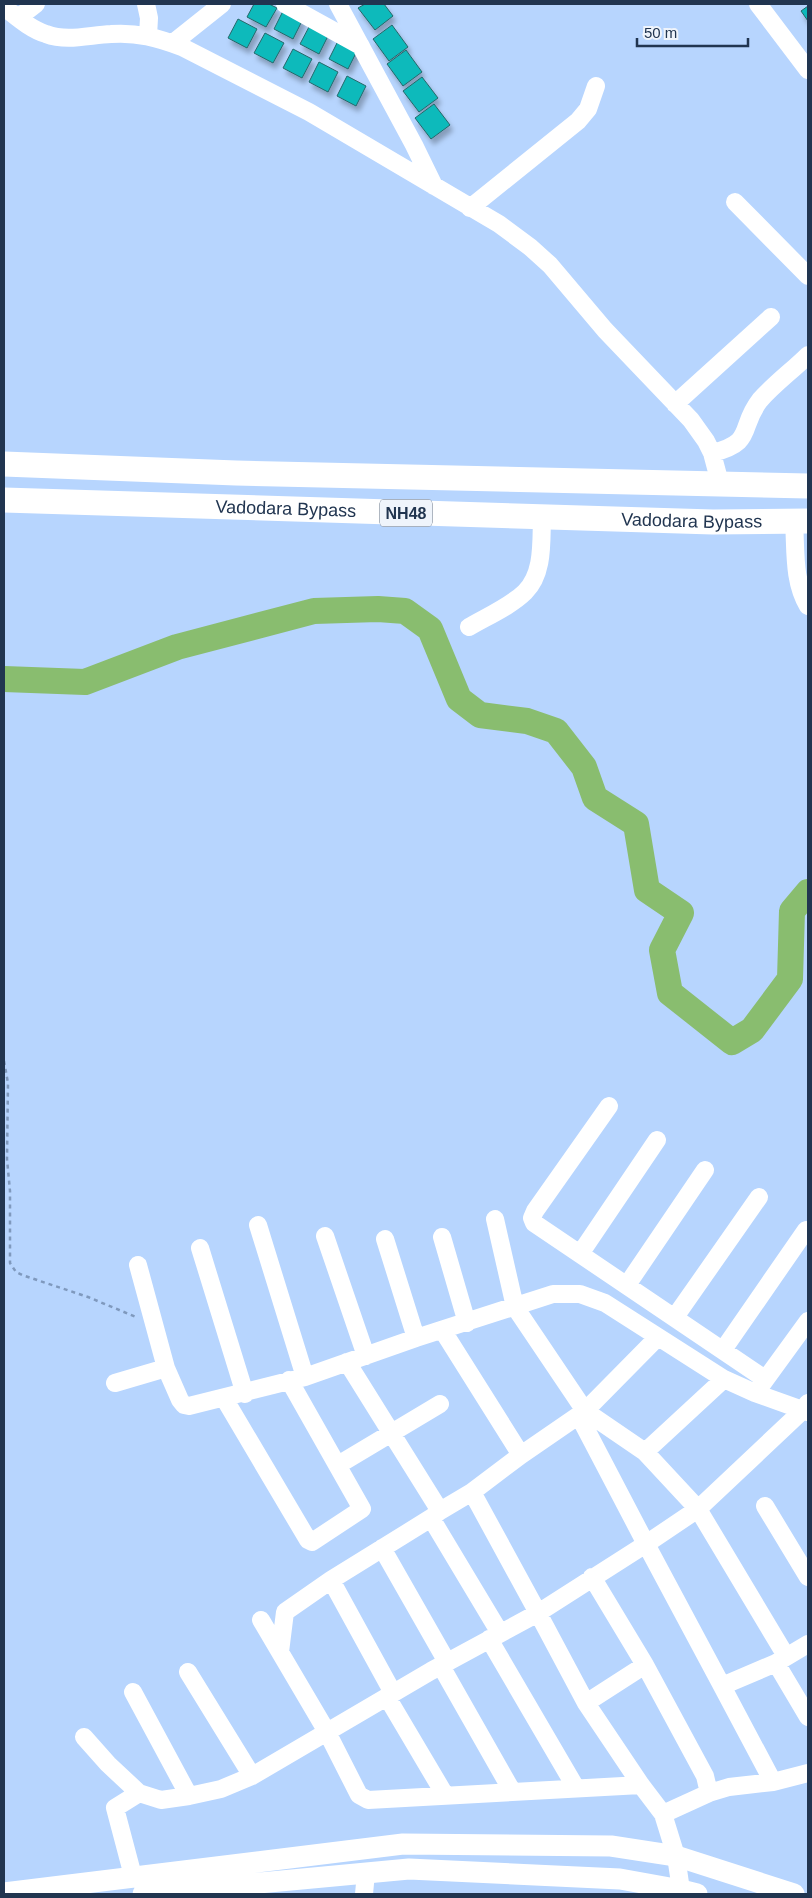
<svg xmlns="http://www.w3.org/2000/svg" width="812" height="1898" viewBox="0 0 812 1898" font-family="Helvetica,sans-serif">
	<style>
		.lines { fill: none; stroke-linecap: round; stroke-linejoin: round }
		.river { stroke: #89bd6f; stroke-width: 26 }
		.building { fill: #10babb; stroke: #256768; filter: url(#shadow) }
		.path { stroke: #7f99bd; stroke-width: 2.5; stroke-dasharray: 4 4; stroke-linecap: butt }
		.minor { stroke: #fff; stroke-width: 18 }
		.major { stroke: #fff; stroke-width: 21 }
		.highway { stroke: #fff; stroke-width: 25 }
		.labels { text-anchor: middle; stroke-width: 4.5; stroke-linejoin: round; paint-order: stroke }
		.shield { fill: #eff4fb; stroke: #5f6e83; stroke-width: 1 }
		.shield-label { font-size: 16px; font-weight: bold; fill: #213550 }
		.street-label { font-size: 18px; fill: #213550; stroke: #eff4fb }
	</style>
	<defs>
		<filter id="shadow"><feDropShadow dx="3" dy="5.5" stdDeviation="2.5" flood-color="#0004"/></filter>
	</defs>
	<rect width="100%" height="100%" fill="#b7d5fe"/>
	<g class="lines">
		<path class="river" d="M4,679L85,682L177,647L314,611L378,609L405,611L430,629L459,699L480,715L527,721L556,731L584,767L595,798L636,824L647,890L681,913L662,950L670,993L732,1042L752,1030L790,979L792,911L808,892"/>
	</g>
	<path class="building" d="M254,4H269L277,8L266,27L247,17Z
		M365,4H384L393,16L375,30L358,8Z
		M808,6V21L801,11Z
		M284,9L303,19L293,39L274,29Z
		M238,19L257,29L247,48L228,38Z
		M310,25L329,34L319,54L300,44Z
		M392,25L408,47L389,61L373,39Z
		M265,33L284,43L273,63L254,53Z
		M339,39L358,49L348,69L329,59Z
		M293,49L312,59L302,78L283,68Z
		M406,50L422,72L403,86L387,64Z
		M319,62L338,72L328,92L309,82Z
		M347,76L366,86L356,106L337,96Z
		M422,77L438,98L419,112L403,91Z
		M434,104L450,125L431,139L415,118Z"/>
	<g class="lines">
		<path class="path" d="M4,1061L8,1083L7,1159L10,1191V1263L16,1272L22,1275L88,1297L136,1317"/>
		<path class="minor" d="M146,4L149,18L148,36
			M285,4L361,46
			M338,4L414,145L434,186
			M758,4L808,70
			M4,7C17,17 30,29 46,34C67,42 89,35 111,34C137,32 158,38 182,47L309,112L499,224L530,247L550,265L605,330L691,420L706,441L712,453L720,483
			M18,18L36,4
			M173,43L222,4
			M735,202L808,276
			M470,208L578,121L588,109L596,86
			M675,404L771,317
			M712,453C756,442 738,428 760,400C774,384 793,370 808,355
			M794,522C796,550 793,581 808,606
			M469,627C486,617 511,606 525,592C544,573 541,542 542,517
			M609,1106L535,1211L532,1218L534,1223L765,1379
			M258,1225L305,1377
			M325,1236L366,1356
			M442,1237L467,1323
			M385,1239L416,1338
			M200,1248L245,1394
			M580,1254L657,1140
			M138,1265L166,1368L180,1400L184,1405L189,1406L305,1377L416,1338L553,1294H580L605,1303L724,1379L755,1393L808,1412
			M627,1285L705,1170
			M675,1317L759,1197
			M443,1331L521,1455
			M723,1350L806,1230
			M347,1362L440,1511
			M724,1379L645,1452L698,1509L786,1656
			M115,1383L166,1368
			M760,1387L808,1321
			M224,1398L308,1540L312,1542L362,1509L289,1380
			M579,1416L646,1544L698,1509L802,1411L808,1403
			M645,1452L585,1411L658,1337
			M338,1465L440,1404
			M472,1492L521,1455L585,1411L515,1307L495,1219
			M765,1506L808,1577
			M431,1518L500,1633
			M382,1548L447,1662
			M592,1577L645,1665L705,1776L709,1793
			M261,1620L327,1732L359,1795L368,1800L641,1785
			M489,1639L576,1788
			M280,1652L285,1612L331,1580
			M776,1663L808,1717
			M441,1666L512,1791
			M188,1672L252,1776
			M133,1692L189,1796L221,1789L252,1776L431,1671L538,1613L586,1703L641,1785L663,1814L676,1856L681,1890
			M393,1693L331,1580L431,1518L440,1511L472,1492L538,1613L646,1544L722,1686L776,1663L808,1644
			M387,1697L445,1795
			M586,1703L645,1665
			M84,1737L108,1764L139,1793L161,1800L189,1796
			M773,1782L808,1773
			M663,1814L709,1793L729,1787L773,1782L722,1686
			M133,1876L115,1808L139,1793
			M364,1894L366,1873"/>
		<path class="major" d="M4,1893L403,1844L611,1846L676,1856L794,1894
			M143,1894L409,1869L620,1879L681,1890L697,1894"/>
		<g class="highway">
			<path d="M4,464L236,473L808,486"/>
			<path id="s1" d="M4,500L713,522L808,521"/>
		</g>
	</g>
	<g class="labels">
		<rect class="shield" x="380" y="499.5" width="52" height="27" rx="4"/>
		<g class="shield-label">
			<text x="406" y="519">NH48</text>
		</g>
		<g class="street-label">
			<text dy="6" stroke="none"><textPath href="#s1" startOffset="282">Vadodara Bypass</textPath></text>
			<text dy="6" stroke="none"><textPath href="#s1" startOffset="688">Vadodara Bypass</textPath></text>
		</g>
	</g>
	<rect width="812" height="1898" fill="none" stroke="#213550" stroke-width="10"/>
	<path d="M637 38v8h111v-8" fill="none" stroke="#213550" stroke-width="2.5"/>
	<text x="644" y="38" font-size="15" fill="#213550" stroke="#eff4fb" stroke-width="4" paint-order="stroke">50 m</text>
</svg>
